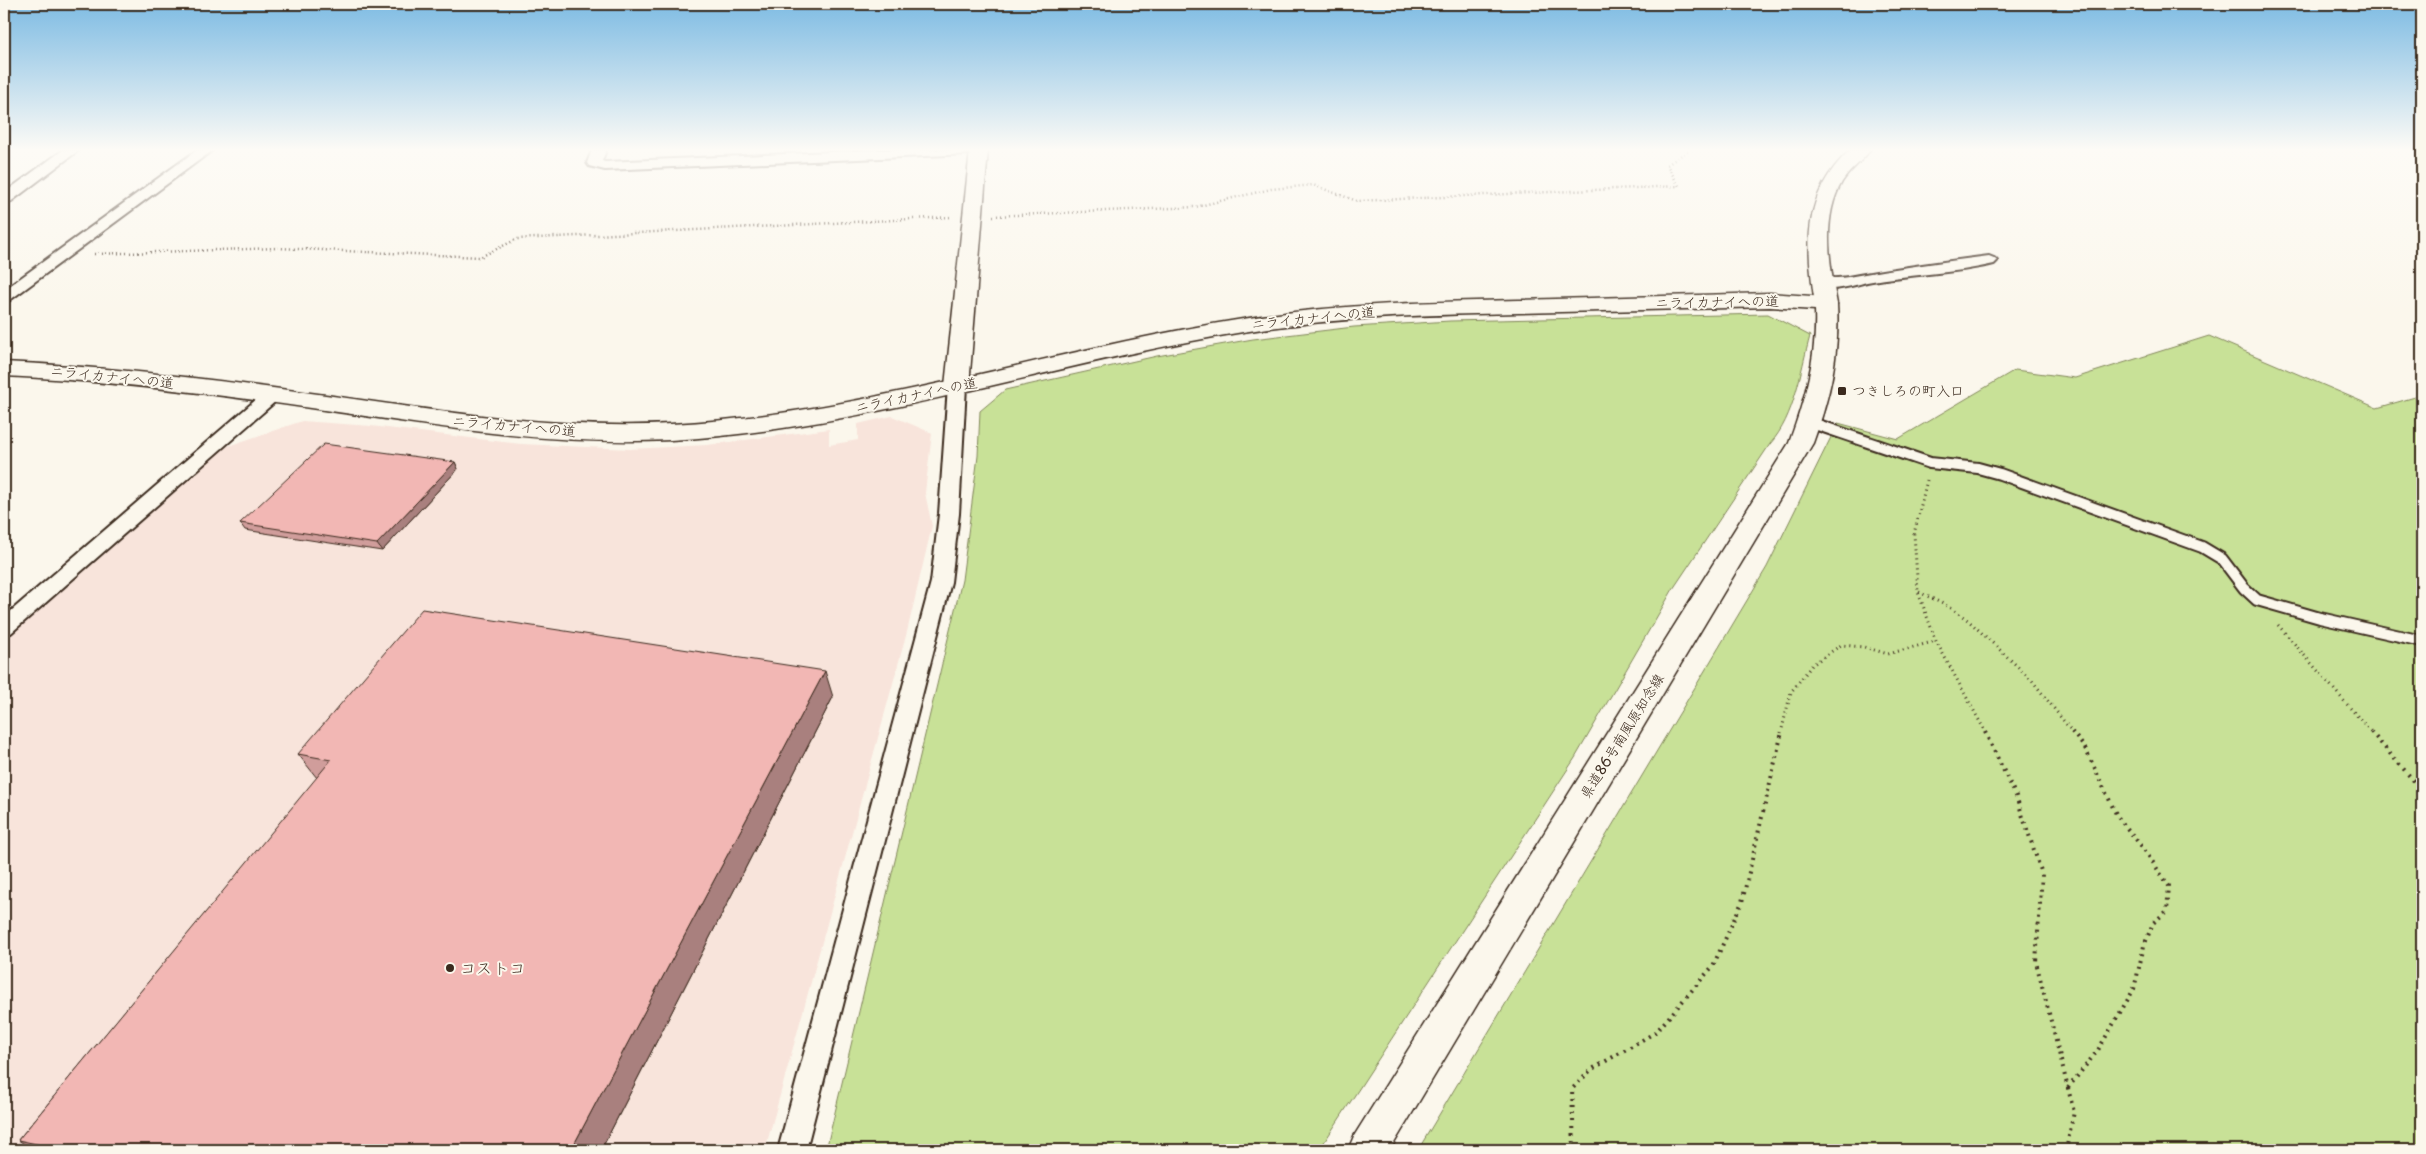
<svg xmlns="http://www.w3.org/2000/svg" width="2426" height="1154" viewBox="0 0 2426 1154" font-family="'Playpen Sans','Klee One',sans-serif">
	<style>
		.built { fill: #f8e4db }
		.green { fill: #c8e197; stroke: #82865a }
		.lines { fill: none; stroke-linecap: round; stroke-linejoin: round }
		.lane-casing { stroke: #3b2a1e; stroke-width: 14 }
		.street-casing { stroke: #3b2a1e; stroke-width: 4 }
		.secondary-casing { stroke: #3b2a1e; stroke-width: 3 }
		.primary-casing { stroke: #3b2a1e; stroke-width: 3 }
		.path-far2 { stroke: #3b2a1e; stroke-width: 2.5; stroke-dasharray: 1 3; stroke-linecap: butt }
		.path-far1 { stroke: #3b2a1e; stroke-width: 3; stroke-dasharray: 1 4; stroke-linecap: butt }
		.path { stroke: #3b2a1e; stroke-width: 4; stroke-dasharray: 2 5; stroke-linecap: butt }
		.lane { stroke: #fbf7ec; stroke-width: 10 }
		.street { fill: #fbf7ec; fill-rule: evenodd }
		.secondary { fill: #fbf7ec; fill-rule: evenodd }
		.primary { fill: #fbf7ec; fill-rule: evenodd }
		.wall { fill: #d09d9b; stroke: #3b2a1e }
		.shaded-wall { fill: #a9807e; stroke: #3b2a1e }
		.building { fill: #f2b7b4; stroke: #3b2a1e }
		.poi-dot { fill: #3b2a1e; stroke: #fbf7ec; stroke-width: 2 }
		.labels { text-anchor: middle; stroke-width: 4; stroke-linejoin: round; paint-order: stroke }
		.street-label { font-size: 14px; fill: #3b2a1e; stroke: #fbf7ec }
		.poi-label { font-size: 14px; fill: #3b2a1e; stroke: #fbf7ec; text-anchor: start }
		.near-poi-label { font-size: 16px; fill: #3b2a1e; stroke: #fbf7ec; text-anchor: start }
	</style>
	<rect width="100%" height="100%" fill="#fbf7ec"/>
	<filter id="ink" filterUnits="userSpaceOnUse"><feTurbulence type="fractalNoise" baseFrequency=".02" numOctaves="2"/><feDisplacementMap in="SourceGraphic" scale="10" xChannelSelector="R" yChannelSelector="G"/><feConvolveMatrix kernelMatrix="1 2 1 2 8 2 1 2 1" color-interpolation-filters="sRGB"/></filter>
	<g filter="url(#ink)">
		<path class="built" d="M892,416L932,433L925,493L932,526L907,632L765,1150H4V639L225,447L302,421L371,426L521,444L630,449L707,445L829,429V445L858,440V424Z"/>
		<path class="green" d="M1768,314L1810,336C1800,372 1795,416 1770,444L1673,589L1575,758L1319,1150H826L962,580L978,456L980,411L1005,390L1157,356L1253,339L1354,327L1450,321Z
			M2209,336L2377,408L2422,395V1150H1418L1767,567L1838,423L1898,439L2015,370L2075,378Z"/>
		<g class="lines">
			<defs>
				<path id="lane" d="M1809,422L1930,463L1978,468L2000,474L2202,547L2222,559L2244,588L2257,600L2320,618L2422,641"/>
				<path id="street" d="M63,150H79L9,203L4,204V193Z
					M197,150H213L10,300L4,302V290Z
					M592,150H606L602,161L605,162L877,150H977L970,154L605,170L589,166L587,163Z
					M1989,256L1994,258L1997,261L1994,264C1953,274 1909,274 1867,282C1856,285 1823,295 1815,284C1821,276 1839,279 1848,277C1895,268 1942,262 1989,256Z
					M957,381L963,382L966,386L959,514L951,582L806,1150H778L931,582L939,514L948,386L951,382Z
					M271,391L277,392L280,396L277,400L11,633L4,636V617L265,392Z"/>
				<path id="secondary" d="M970,150H988L969,386L965,391L957,393L949,391L945,386Z
					M1850,150H1870C1862,162 1850,169 1842,182C1821,219 1830,265 1837,304L1834,309L1826,311L1818,309L1815,304C1806,244 1802,195 1850,150Z"/>
				<path id="primary" d="M1770,293L1826,297L1834,299L1837,304C1840,353 1830,397 1813,443L1390,1150H1348L1354,1136L1789,443C1805,399 1817,357 1815,310L1770,307C1686,309 1603,311 1519,313C1427,315 1334,317 1243,332C1051,363 866,429 671,440C555,446 439,427 324,410C217,394 111,381 4,376V362C115,367 224,381 333,396C445,412 558,430 671,424C866,414 1052,349 1243,319C1334,304 1427,302 1519,300C1603,298 1686,295 1770,293Z"/>
			</defs>
			<use href="#lane" class="lane-casing"/>
			<use href="#street" class="street-casing"/>
			<use href="#secondary" class="secondary-casing"/>
			<use href="#primary" class="primary-casing"/>
			<path class="path-far2" d="M993,216L1195,207L1271,189L1313,185L1357,201L1679,186L1667,165L1689,150
				M94,254L278,248L480,257L517,239L952,217"/>
			<path class="path-far1" d="M1927,480L1914,534L1918,592L1936,641L1986,733
				M1919,592L1953,609L1969,621L2031,679L2073,733
				M2278,625L2372,733
				M1781,733L1791,692L1812,665L1841,645L1864,647L1888,654L1936,641"/>
			<path class="path" d="M1985,732L2016,796L2042,874L2036,962L2074,1112L2066,1150
				M2371,732L2422,790
				M2068,1088L2098,1050L2134,989L2144,946L2153,923L2167,911L2169,886L2143,848L2117,816L2085,748L2072,732
				M1574,1150L1572,1089L1592,1069L1656,1032L1713,966L1742,902L1782,732"/>
			<use href="#lane" class="lane"/>
			<use href="#street" class="street"/>
			<use href="#secondary" class="secondary"/>
			<use href="#primary" class="primary"/>
		</g>
		<path class="wall" d="M455,462L458,469L382,551L245,530L240,523Z
			M833,697L601,1150H34L18,1140L317,778L298,754Z"/>
		<path class="shaded-wall" d="M455,462L458,469L382,551L377,544Z
			M825,671L833,697L601,1150H571Z"/>
		<path class="building" d="M324,444L455,462L377,544L240,523Z
			M422,609L825,671L571,1150H64L18,1140L331,760L298,754Z"/>
	</g>
	<linearGradient id="sky" x2="0" y2="1"><stop stop-color="#7dbbe3"/><stop offset="0.48" stop-color="#fdfbf6"/><stop offset="1" stop-color="#fdfbf6" stop-opacity="0"/></linearGradient>
	<rect width="2426" height="312" fill="url(#sky)"/>
	<g class="poi-dot">
		<rect x="1837" y="386" width="10" height="10" rx="2.5"/>
		<circle cx="450" cy="968" r="5"/>
	</g>
	<g class="labels">
		<g class="street-label">
			<text transform="translate(1717 302) rotate(-1)" y="5">ニライカナイへの道</text>
			<text transform="translate(1313 318) rotate(-6)" y="5">ニライカナイへの道</text>
			<text transform="translate(112 377) rotate(6)" y="5">ニライカナイへの道</text>
			<text transform="translate(916 395) rotate(-12)" y="5">ニライカナイへの道</text>
			<text transform="translate(514 426) rotate(5)" y="5">ニライカナイへの道</text>
			<text transform="translate(1622 736) rotate(-58)" y="5">県道86号南風原知念線</text>
		</g>
		<g class="poi-label">
			<text x="1852" y="396">つきしろの町入口</text>
		</g>
		<g class="near-poi-label">
			<text x="460" y="974">コストコ</text>
		</g>
	</g>
	<rect width="2426" height="1154" fill="none" stroke="#fbf7ec" stroke-width="20"/>
	<rect x="10" y="10" width="2406" height="1134" fill="none" stroke="#3b2a1e" stroke-width="2" filter="url(#ink)"/>
</svg>
